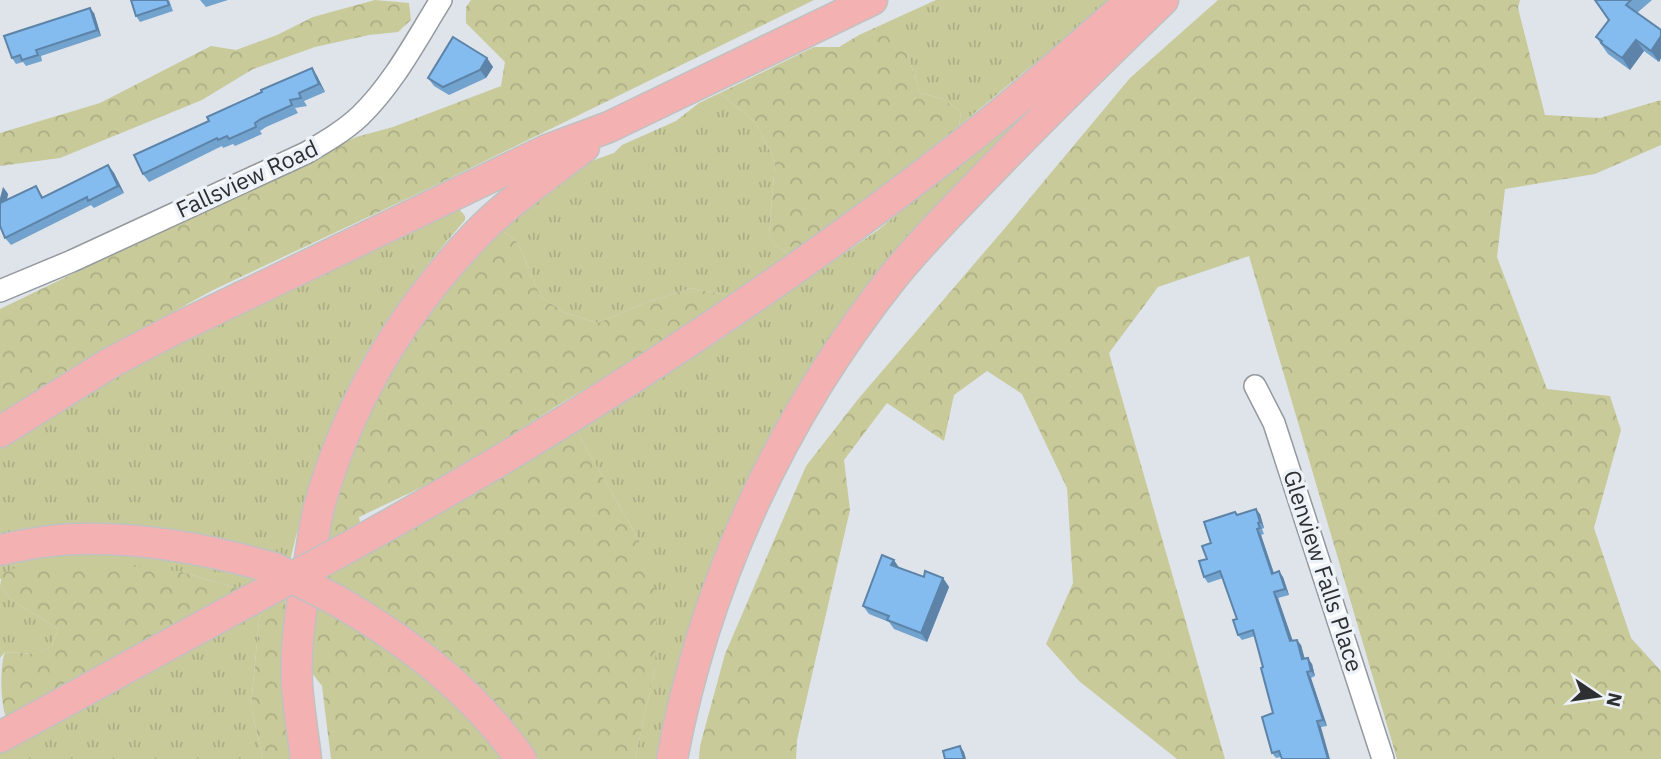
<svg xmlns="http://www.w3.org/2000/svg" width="1661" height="759" viewBox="0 0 1661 759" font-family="'IBM Plex Sans',sans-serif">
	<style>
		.grass { fill: url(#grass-tufts) }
		.forest { fill: url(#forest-crowns) }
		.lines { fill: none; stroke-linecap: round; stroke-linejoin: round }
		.minor-casing { stroke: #93999e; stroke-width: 24 }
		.highway-casing { stroke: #c0c1c1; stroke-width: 33 }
		.minor { stroke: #fff; stroke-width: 21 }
		.highway { stroke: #f3b2b1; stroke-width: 30 }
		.highway-bridge-casing { stroke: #c0c1c1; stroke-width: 33; stroke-linecap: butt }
		.highway-bridge { stroke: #f3b2b1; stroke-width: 30 }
		.wall { fill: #72a2ce }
		.shaded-wall { fill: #5d84a8 }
		.building { fill: #85bcf0; stroke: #5d84a8; stroke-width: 2 }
		.labels { text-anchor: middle; stroke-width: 7; stroke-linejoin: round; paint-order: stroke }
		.street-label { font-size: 23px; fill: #2d2f31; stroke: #ecf2f7 }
	</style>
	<defs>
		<pattern id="grass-tufts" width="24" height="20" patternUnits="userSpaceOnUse" patternTransform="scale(1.75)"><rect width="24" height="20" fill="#c8ca9a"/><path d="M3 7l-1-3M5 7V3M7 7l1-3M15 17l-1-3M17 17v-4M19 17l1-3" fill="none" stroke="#acae85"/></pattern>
		<pattern id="forest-crowns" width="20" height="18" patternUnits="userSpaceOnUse" patternTransform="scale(1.75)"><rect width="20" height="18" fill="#c8ca9a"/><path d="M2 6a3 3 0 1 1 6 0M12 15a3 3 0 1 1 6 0" fill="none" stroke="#acae85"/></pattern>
	</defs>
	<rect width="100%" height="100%" fill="#dee4ea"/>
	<path class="grass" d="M936,0H1111L959,126L961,112L943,99L920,93L908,55L895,34L859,35Z
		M1056,84L783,419L752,472L725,534L660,759H635L655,668L640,542L577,432L723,338L878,230Z
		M720,93L757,124L775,162L769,236L775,246L790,254L730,296L692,288L647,302L598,323L565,313L540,296L518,243L502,230L533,200L580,165L614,153L622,145L676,121L699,103Z
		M460,210L465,216V220C427,264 388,313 360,364C326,425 306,493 290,561C231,538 165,523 101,524C67,524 34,531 0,536V444L37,427L95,391L102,381L454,211Z
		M37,551L161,556L257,580L240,589L178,571L0,579V559Z
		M0,586L12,600L58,629L51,647L36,654L5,652L0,658Z
		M260,610L251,706L263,759H0V753Z"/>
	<path class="forest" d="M375,0L409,3L411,20L398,32L369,35L315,47L253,69L202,100L60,158L0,166V133L100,103L211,46L236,50L277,35L313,17Z
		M471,0H814L436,185L213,290L68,370L0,416V309L356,137L393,127L501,86L505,62L466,23V7Z
		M1218,0H1520L1518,8L1545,115L1600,118L1661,100V145L1595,174L1505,189L1497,257L1547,389L1610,396L1621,430L1594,528L1631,638L1661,671V759H1397L1249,256L1158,287L1109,353L1225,759H1177L1079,681L1046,644L1073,583L1067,488L1022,394L987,371L954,395L944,441L887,403L844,460L850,510L797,740L796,759H699L700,746L725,654L806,466L859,398L1005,228L1130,78Z
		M895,33L908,55L920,93L943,99L961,112L959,126L850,212L790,254L775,246L769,236L775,162L757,124L720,93L814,47H839L859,35Z
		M502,230L518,243L540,296L565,313L598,323L647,302L692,288L730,296L667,340L555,407L456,471L359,517L360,523L322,545L346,462L401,349L438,301Z
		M577,432L640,542L657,597L655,668L635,759H538C482,680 408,620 323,577L432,517Z
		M97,563L178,571L240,589L6,717C0,702 0,664 5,652L35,654L51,647L58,629L12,600L0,586L2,574L19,566Z
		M286,596L282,670L291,759H263L251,706L260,610Z
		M316,605L424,669L510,759H331L322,686L312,673Z"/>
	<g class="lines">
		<defs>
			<path id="minor" d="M0,291L72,261L306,153C325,142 344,131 360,116C394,83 416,40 441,0
				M1255,386L1274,423L1383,759"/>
			<path id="highway" d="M0,432L110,363L175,329L547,150L609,127L872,0
				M345,549C559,432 762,300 955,150C1016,103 1074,51 1132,0
				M0,550C14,547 28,544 42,542C103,533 182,544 240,559
				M336,600C410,643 471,689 521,759
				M0,737L245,603
				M306,759C303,735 299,710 297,685C295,646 301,608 308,569C312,549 314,527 319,507C348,403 403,311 477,234C509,201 548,175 584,147
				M672,759C705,582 781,418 893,277C922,241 954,209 986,176C1044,116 1103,58 1163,0"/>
		</defs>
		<use href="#minor" class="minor-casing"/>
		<use href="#highway" class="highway-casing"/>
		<use href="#minor" class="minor"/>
		<use href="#highway" class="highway"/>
		<defs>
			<path id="highway-bridge" d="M240,559L274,568L336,600
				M245,603L345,549"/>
		</defs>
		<use href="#highway-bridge" class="highway-bridge-casing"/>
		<use href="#highway-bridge" class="highway-bridge"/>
	</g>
	<path class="wall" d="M169,0L173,11L140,22L136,16Z
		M200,0H228L206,7Z
		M1595,0H1652L1637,13L1661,30V58L1659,62L1644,51L1630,70L1608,54L1596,37L1608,20Z
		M94,13L101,36L41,56L42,61L26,66L23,62L16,64L12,58Z
		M487,58L493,67L486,78L449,95L434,86L428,78Z
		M312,68L317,76L325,92L304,101L307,106L295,108L298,113L266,127L260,131L262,134L235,146L233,144L223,148L222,146L149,182L143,174L209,121L262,92Z
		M108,165L114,173L124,193L94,208L91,205L11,245L5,238L3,187L8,194L7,200L41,194L43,197Z
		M1260,514L1264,528L1262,529L1264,534L1261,535L1274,573L1283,577L1289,595L1278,598L1292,641L1301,645L1305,659L1312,664L1315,676L1311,678L1327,726L1321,727L1281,757L1276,758L1272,753L1273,713L1255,636L1242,640L1238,635L1237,619L1223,578L1208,583L1204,577L1207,559L1238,515Z
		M900,569L924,577L943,578L949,587L927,642L894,629L889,622L869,614L863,606Z"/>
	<path class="shaded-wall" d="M90,8L94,13L101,36L97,30Z
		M1661,36V58L1659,62L1651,51Z
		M1636,40L1644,51L1630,70L1622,58Z
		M487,58L493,67L486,78L480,70Z
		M312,68L317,76L325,92L319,84Z
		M108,165L114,173L124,193L118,186Z
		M3,187L8,194L4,211L0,206V198Z
		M1256,509L1260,514L1264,528L1260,522Z
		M1257,529L1261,535L1276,580L1272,574Z
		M894,560L900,569L891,565Z
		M1279,571L1283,577L1289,595L1285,589Z
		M943,578L949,587L927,642L921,633Z
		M1274,592L1278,598L1295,647L1290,641Z
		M1297,640L1301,645L1306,665L1302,659Z
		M1308,658L1312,664L1315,676L1311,671Z
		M1307,672L1311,678L1327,726L1323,720Z
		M1317,721L1321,727L1330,759H1328Z
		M960,746L964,752L966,759H964Z"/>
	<path class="building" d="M131,0H167L169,5L136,16Z
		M1595,0H1631L1626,5L1661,30V36L1651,51L1636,40L1622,58L1601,43L1602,41L1596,37L1609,20Z
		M90,8L97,30L36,50L38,55L22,60L20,55L12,58L4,36Z
		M453,37L487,58L480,70L443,87L428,78Z
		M312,68L319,84L299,93L301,98L290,100L292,105L261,119L255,123L256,127L229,139L227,136L218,140L217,138L143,174L134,155L209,121L207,117L262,92L261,90Z
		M108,165L118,186L88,201L87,197L5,238L0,226V203L36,186L42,198Z
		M1256,509L1260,522L1258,523L1260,528L1257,529L1272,574L1279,571L1285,589L1274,592L1290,641L1297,640L1302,659L1308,658L1311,671L1307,672L1323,720L1317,721L1328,759H1282L1279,751L1272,753L1262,717L1273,713L1261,668L1263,667L1253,630L1238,635L1233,620L1237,619L1220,571L1204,577L1199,561L1207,559L1202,546L1211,543L1204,522L1235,512L1237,515Z
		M882,555L894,560L891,565L924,577L925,571L943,578L921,633L887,620L889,616L863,606Z
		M960,746L964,759H945L943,751Z"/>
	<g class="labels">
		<g class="street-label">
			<text transform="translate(247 179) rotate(-25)" y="8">Fallsview Road</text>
			<text transform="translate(1323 571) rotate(72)" y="8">Glenview Falls Place</text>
		</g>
	</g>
	<g transform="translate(1598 696) rotate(103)" stroke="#ecf2f7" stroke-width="5" paint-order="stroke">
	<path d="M0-5L12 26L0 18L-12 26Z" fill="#2d2f31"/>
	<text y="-10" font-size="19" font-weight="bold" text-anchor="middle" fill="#2d2f31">N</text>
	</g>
</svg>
